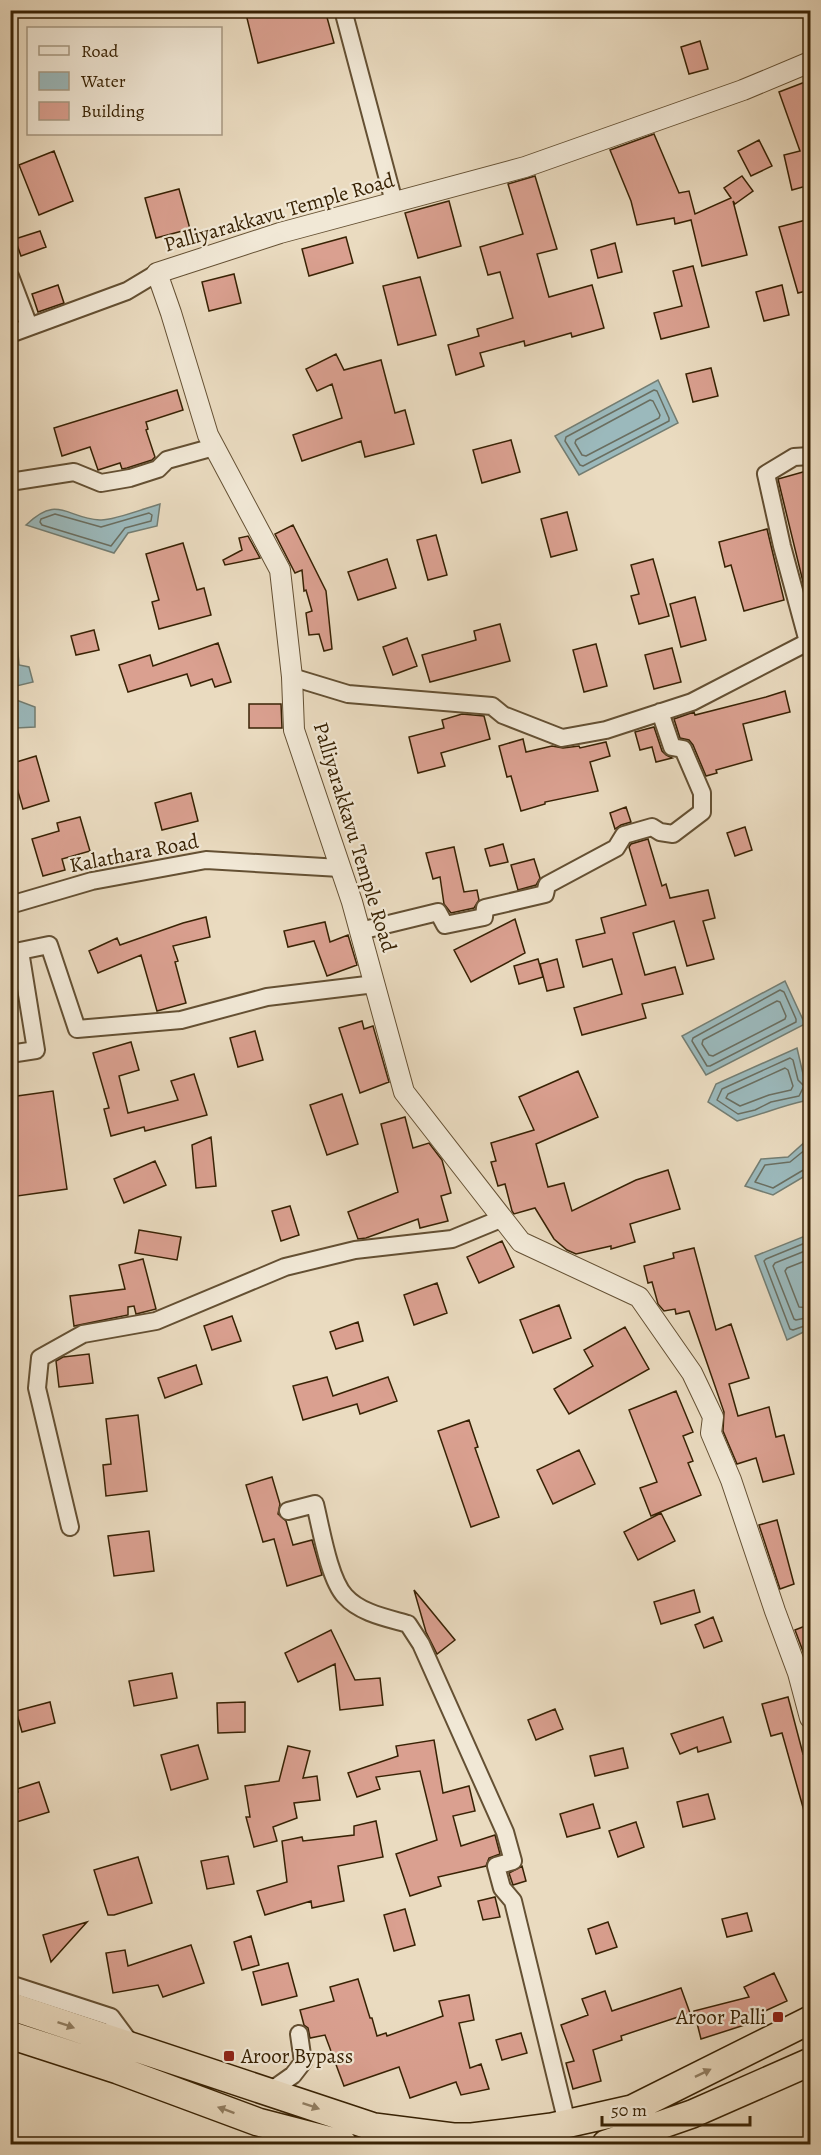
<svg xmlns="http://www.w3.org/2000/svg" width="821" height="2155" viewBox="0 0 821 2155" font-family="Alegreya,serif">
	<style>
		.water { fill: #9bb9bc; stroke: #737d72; stroke-width: 1.5 }
		.lines { fill: none; stroke-linecap: round; stroke-linejoin: round }
		.shore { stroke: #6a6e60; stroke-width: 1.5 }
		.building { fill: #daa090; stroke: #382204; stroke-width: 1.5 }
		.minor-casing { stroke: #645033; stroke-width: 20 }
		.tertiary-casing { stroke: #645033; stroke-width: 22 }
		.trunk-casing { stroke: #382204; stroke-width: 30 }
		.minor { stroke: #f1e8d6; stroke-width: 16 }
		.tertiary { stroke: #f1e8d6; stroke-width: 20 }
		.trunk { stroke: #eadbc0; stroke-width: 27 }
		.oneway { fill: #917e62 }
		.poi-dot { fill: #8f2418; stroke: #f1e8d6; stroke-width: 2 }
		.labels { text-anchor: middle; stroke-width: 4.5; stroke-linejoin: round; paint-order: stroke }
		.street-label { font-size: 21px; fill: #382204; stroke: #f1e8d6 }
		.poi-label { font-size: 21px; fill: #382204; stroke: #f1e8d6; text-anchor: end }
	</style>
	<rect width="100%" height="100%" fill="#eadbc0"/>
	<filter id="stains"><feTurbulence type="fractalNoise" baseFrequency=".00333" numOctaves="4"/><feColorMatrix values="0 0 0 0 .2 0 0 0 0 .09 0 0 0 0 .02 0 0 0 .5 -.17"/></filter>
	<radialGradient id="worn" r=".72"><stop offset=".6" stop-color="#630" stop-opacity="0"/><stop offset="1" stop-color="#630" stop-opacity=".3"/></radialGradient>
	<path class="water" d="M658,380L678,423L579,475L555,436Z
		M160,504L157,526L128,533L114,553L26,525C58,494 66,518 100,520C112,521 146,508 160,504Z
		M10,632L17,641L19,665L29,667L33,682L12,687L11,698L35,707V727L16,728L11,721Z
		M785,981L805,1024L706,1075L682,1036Z
		M797,1048L804,1078L810,1082L804,1101C781,1106 760,1115 737,1121L708,1102L716,1084Z
		M806,1141L810,1143V1173L773,1195L745,1186L761,1159L788,1157Z
		M810,1234V1329L787,1340L755,1256Z"/>
	<g class="lines">
		<path class="shore" d="M654,390L657,391L669,418V421L583,466L580,465L565,441L566,437Z
			M650,400L653,401L660,415L659,418L586,456L582,455L575,443L576,440Z
			M149,513L152,515L151,521L125,528L111,546L42,525L40,522L41,519L55,514L101,527Z
			M780,990L784,992L796,1019V1022L710,1066H707L692,1041L693,1038Z
			M777,1001L780,1002L786,1016L785,1019L713,1056L709,1055L702,1044L703,1040Z
			M790,1058L793,1060L798,1080L804,1086L799,1096L771,1102L755,1110L738,1114L717,1100L722,1089Z
			M785,1068L788,1070L793,1086L791,1090L769,1095L740,1106L726,1098L728,1094Z
			M810,1148L806,1149L790,1162L765,1165L755,1182L773,1188L805,1169L810,1168
			M810,1241L766,1259L764,1261L790,1329L793,1330L810,1324
			M810,1249L775,1263L773,1266L794,1319L796,1320L810,1317
			M810,1259L787,1268L785,1271L799,1307L810,1308"/>
	</g>
	<path class="building" d="M245,10H325L334,43L258,63Z
		M700,41L708,69L689,74L681,47Z
		M805,82L810,98V185L792,190L784,155L800,151L779,92Z
		M654,134L679,193L689,191L695,214L731,198L724,188L742,176L753,191L735,204L733,201L747,255L702,266L691,220L675,224L674,218L637,225L631,201L610,150Z
		M759,140L772,166L751,176L738,151Z
		M54,151L73,201L39,215L19,165Z
		M535,176L557,249L537,254L549,297L592,285L604,328L572,337L571,333L525,346L524,341L480,353L484,366L456,375L448,345L479,336L477,329L513,318L500,272L488,275L480,247L523,234L508,184Z
		M179,189L190,229L156,238L145,198Z
		M449,201L461,246L418,258L405,213Z
		M806,220L810,237V290L798,293L779,227Z
		M40,231L46,247L21,256L15,239Z
		M346,237L353,263L309,276L302,249Z
		M615,243L622,272L598,278L591,250Z
		M693,266L709,327L661,339L654,313L682,306L673,271Z
		M234,274L241,303L209,311L202,282Z
		M420,277L436,335L398,345L383,286Z
		M58,285L64,303L38,312L32,294Z
		M782,285L789,315L764,321L756,292Z
		M336,354L344,370L381,360L395,413L405,410L414,444L365,457L361,441L302,461L293,435L342,418L332,384L317,391L306,369Z
		M711,368L718,396L693,402L686,374Z
		M177,390L183,410L146,422L148,429L146,430L155,457L152,460L127,468L122,469L120,463L98,470L90,447L62,456L54,428Z
		M511,440L520,472L482,483L473,450Z
		M810,470V584L804,586L778,479Z
		M567,512L577,550L551,557L541,519Z
		M293,525L326,591L332,649L324,651L319,634L309,635L306,613L312,611L306,590L304,591L302,570L295,573L275,534Z
		M767,529L784,600L744,611L731,565L725,567L719,542Z
		M436,535L447,575L428,580L417,540Z
		M248,536L260,558L225,565L223,560L242,550L239,538Z
		M183,543L197,590L204,588L211,615L159,629L152,602L159,600L146,554Z
		M387,559L396,588L358,600L348,572Z
		M653,559L669,616L639,624L631,596L639,594L631,565Z
		M695,597L706,640L681,647L670,604Z
		M500,624L510,661L430,682L422,655L476,640L474,631Z
		M94,630L99,650L76,655L71,636Z
		M407,638L417,666L393,675L383,647Z
		M218,643L231,682L215,687L212,679L191,686L187,674L128,692L119,665L150,655L153,666Z
		M596,644L607,686L584,692L573,650Z
		M672,648L681,682L654,689L645,655Z
		M785,691L790,712L743,724L752,760L716,770L717,773L706,776L693,745L689,740L680,738L674,719L694,712L695,715L766,697Z
		M249,704H281L282,728H249Z
		M462,714L484,716L490,739L441,753L445,766L418,773L409,737L444,728L442,720Z
		M654,727L662,751L666,755L672,758L656,762L652,747L640,750L635,732Z
		M523,739L526,752L552,746L563,748L579,746L580,748L606,742L610,756L590,762L598,791L545,802V804L521,811L511,776L507,777L499,746Z
		M36,756L49,801L23,809L10,764Z
		M191,793L198,821L162,830L155,803Z
		M626,807L631,822L621,825L615,829L610,813Z
		M80,817L90,851L62,859L65,870L43,876L32,839L59,831L57,823Z
		M745,827L752,850L735,856L727,833Z
		M648,839L662,886L666,884L670,898L708,890L715,918L703,921L714,959L687,966L674,921L633,933L645,975L675,967L683,994L642,1004L646,1018L582,1035L574,1008L622,994L612,959L583,967L576,940L605,933L601,918L646,905L629,847L631,844Z
		M503,844L508,862L490,866L485,849Z
		M454,847L464,892L477,890L479,900L474,908L451,913L444,904L440,877L433,879L426,853Z
		M534,859L540,878L536,885L518,890L511,865Z
		M206,917L210,937L173,946L178,961L175,962L186,1003L157,1011L141,955L98,973L89,951L117,938L120,945L183,923Z
		M515,919L525,953L471,982L454,950Z
		M325,922L330,942L348,935L357,965L327,976L314,941L288,947L284,931Z
		M538,959L543,977L519,984L514,966Z
		M557,959L564,987L547,991L540,964Z
		M362,1021L364,1029L373,1026L389,1082L360,1093L339,1028Z
		M255,1031L263,1060L238,1067L230,1038Z
		M131,1042L139,1070L119,1076L128,1113L178,1100L171,1081L194,1074L207,1115L145,1131L144,1127L111,1136L104,1109L109,1108L93,1053Z
		M578,1071L598,1117L536,1144L548,1187L564,1183L572,1211L636,1180L668,1170L680,1209L630,1224L635,1242L611,1249V1246L576,1254L567,1250L554,1239L535,1208L514,1214L512,1211L505,1184L498,1186L491,1162L496,1161L491,1143L534,1130L519,1097Z
		M53,1091L67,1189L10,1197V1097Z
		M342,1094L358,1144L327,1155L310,1105Z
		M405,1117L413,1148L429,1143L442,1160L451,1193L441,1196L448,1221L420,1228L418,1219L366,1238L358,1239L348,1212L398,1192L381,1124Z
		M211,1137L216,1186L196,1188L192,1145Z
		M155,1161L166,1185L124,1203L114,1179Z
		M290,1206L299,1235L281,1241L272,1211Z
		M139,1230L181,1237L177,1260L135,1253Z
		M502,1241L514,1267L479,1283L467,1257Z
		M694,1248L716,1330L731,1324L749,1378L729,1384L738,1416L769,1407L776,1437L784,1435L794,1474L763,1482L756,1458L737,1464L723,1431L724,1412L689,1311L676,1314L675,1309L664,1311L658,1304L652,1282L648,1283L644,1266L674,1258L673,1253Z
		M143,1259L156,1309L136,1314L134,1306L128,1307V1315L74,1326L70,1296L125,1289L119,1265Z
		M437,1283L447,1313L414,1325L404,1295Z
		M559,1305L571,1338L533,1353L520,1320Z
		M232,1316L241,1341L212,1350L204,1326Z
		M358,1322L363,1341L336,1349L330,1332Z
		M625,1327L649,1369L569,1414L554,1389L593,1366L584,1350Z
		M89,1354L93,1383L59,1387L56,1361L63,1357Z
		M196,1365L202,1384L165,1398L158,1378Z
		M327,1377L333,1396L388,1377L397,1401L360,1414L357,1404L303,1420L293,1386Z
		M676,1391L693,1432L683,1436L693,1461L688,1463L701,1495L651,1516L640,1488L657,1482L629,1410Z
		M138,1415L147,1491L106,1496L103,1465L111,1464L106,1419Z
		M469,1420L478,1447L475,1448L499,1517L471,1527L438,1431Z
		M579,1450L595,1484L553,1504L537,1470Z
		M272,1477L280,1504L278,1514L286,1521L293,1545L312,1540L322,1575L287,1586L274,1539L263,1542L246,1485Z
		M661,1513L675,1541L638,1560L624,1532Z
		M777,1520L794,1584L780,1589L759,1525Z
		M149,1531L154,1571L114,1576L108,1536Z
		M414,1590L455,1640L437,1654L426,1632Z
		M694,1590L700,1612L661,1624L654,1602Z
		M713,1617L722,1641L704,1648L695,1625Z
		M810,1624V1661L807,1662L795,1630Z
		M331,1630L355,1680L380,1678L383,1705L340,1710L335,1664L298,1682L285,1653Z
		M172,1673L177,1698L134,1706L129,1681Z
		M788,1697L803,1754L810,1752V1818H806L782,1733L771,1736L762,1704Z
		M50,1702L55,1723L22,1732L16,1711Z
		M245,1702V1732L218,1733L217,1703Z
		M555,1709L563,1729L536,1740L528,1720Z
		M723,1717L731,1742L698,1752L697,1747L680,1754L671,1734Z
		M434,1740L443,1793L469,1786L475,1811L453,1816L461,1846L495,1835L500,1854L489,1858L486,1866L438,1877L441,1886L410,1896L396,1854L437,1840L420,1771L376,1777L380,1789L357,1797L348,1773L398,1756L396,1746Z
		M198,1745L208,1779L171,1790L161,1755Z
		M288,1746L310,1751L303,1778L317,1776L320,1800L294,1803L297,1818L273,1827L277,1841L254,1847L246,1817H250L245,1786L279,1781Z
		M623,1748L628,1768L595,1776L590,1756Z
		M39,1782L49,1812L10,1824V1794L18,1792L17,1789Z
		M708,1794L715,1819L683,1827L677,1802Z
		M593,1804L600,1828L567,1837L560,1814Z
		M376,1821L383,1857L338,1866L344,1901L312,1908L311,1901L265,1915L257,1891L287,1882L282,1841L302,1837L303,1841L354,1835V1826Z
		M636,1822L644,1847L618,1857L609,1831Z
		M228,1856L234,1884L207,1889L201,1861Z
		M138,1857L152,1903L114,1915H108L94,1870Z
		M522,1866L526,1881L513,1885L509,1873Z
		M495,1897L500,1917L483,1920L478,1901Z
		M405,1909L415,1945L394,1951L384,1915Z
		M747,1913L752,1931L727,1937L722,1919Z
		M87,1922L68,1943L51,1962L43,1935Z
		M608,1922L617,1947L596,1954L588,1929Z
		M251,1936L259,1965L242,1970L234,1942Z
		M191,1945L204,1983L163,1997L158,1985L113,1993L106,1953L125,1950L128,1966Z
		M288,1963L297,1996L262,2005L253,1972Z
		M774,1973L787,2001L752,2017L754,2022L701,2039L694,2011L749,1997L744,1987Z
		M358,1979L370,2018H372L377,2036L386,2033L387,2036L443,2016L439,2001L469,1995L474,2020L459,2023L470,2068L481,2064L489,2089L461,2095L456,2082L410,2098L399,2067L344,2086L325,2035L310,2038L308,2028L304,2025L300,2010L334,2001L330,1987Z
		M681,1988L690,2013L621,2036L622,2040L593,2050L601,2081L573,2089L566,2063L574,2061L561,2025L588,2015L582,1999L605,1991L612,2011Z
		M521,2033L527,2053L502,2060L496,2040Z"/>
	<g class="lines">
		<defs>
			<path id="minor" d="M343,10L394,202
				M10,276L29,326
				M10,334L127,291L157,273
				M10,482L74,472L101,483L130,478L158,469L167,460L214,447
				M292,677L348,694L492,706L503,715L562,738L606,730L692,702L808,642L782,546L766,474L794,457L810,456
				M10,905L92,881L206,860L340,868
				M360,931L438,912L445,925L484,917L485,908L545,894L547,885L616,848L624,835L652,827L660,832L673,834L702,812V793L683,749L672,747L660,712
				M10,1054L36,1050L20,951L49,945L77,1029L181,1020L267,997L375,984
				M288,1511L315,1504C321,1528 329,1579 345,1596C360,1613 387,1618 408,1624L421,1644L505,1832L513,1861L496,1866L502,1888L513,1901L567,2123
				M70,1527L37,1388L40,1358L83,1334L156,1321L285,1267L355,1250L452,1239L503,1218
				M10,1984L111,2017L131,2044
				M269,2092L293,2075L303,2062L299,2034"/>
			<path id="tertiary" d="M810,62L743,90L525,167L280,233L157,273L171,313L208,435L280,570L292,677L294,730L352,902L404,1092L521,1242L639,1297L692,1373L713,1417L711,1433L731,1480L775,1611L798,1673L810,1718"/>
			<path id="trunk" d="M10,2006L374,2127L453,2137H472L552,2127L632,2109L810,2020
				M10,2035L118,2070L258,2122L343,2144
				M606,2144L692,2114L810,2062"/>
		</defs>
		<use href="#minor" class="minor-casing"/>
		<use href="#tertiary" class="tertiary-casing"/>
		<use href="#trunk" class="trunk-casing"/>
		<use href="#minor" class="minor"/>
		<use href="#tertiary" class="tertiary"/>
		<use href="#trunk" class="trunk"/>
	</g>
	<defs><path id="oneway-solid" d="M-6-.8H1V-3.2L6.5 0L1 3.2V.8H-6Z" transform="scale(1.5)"/></defs>
	<g class="oneway">
		<use href="#oneway-solid" transform="translate(66 2025) rotate(19)"/>
		<use href="#oneway-solid" transform="translate(703 2073) rotate(-26)"/>
		<use href="#oneway-solid" transform="translate(311 2106) rotate(19)"/>
		<use href="#oneway-solid" transform="translate(226 2110) rotate(-160)"/>
	</g>
	<g class="poi-dot">
		<rect x="772" y="2011" width="12" height="12" rx="3"/>
		<rect x="223" y="2050" width="12" height="12" rx="3"/>
	</g>
	<g class="labels">
		<g class="street-label">
			<text transform="translate(279 212) rotate(-16)" y="7">Palliyarakkavu Temple Road</text>
			<text transform="translate(355 837) rotate(73)" y="7">Palliyarakkavu Temple Road</text>
			<text transform="translate(134 853) rotate(-11)" y="7">Kalathara Road</text>
		</g>
		<g class="poi-label">
			<text x="766" y="2024">Aroor Palli</text>
			<text x="241" y="2063" text-anchor="start">Aroor Bypass</text>
		</g>
	</g>
	<rect width="821" height="2155" fill="none" stroke="#eadbc0" stroke-width="36"/>
	<rect x="12" y="12" width="797" height="2131" fill="none" stroke="#382204" stroke-width="3"/>
	<rect x="18" y="18" width="785" height="2119" fill="none" stroke="#382204" stroke-width="1.5"/>
	<rect x="27" y="27" width="195" height="108" fill="#f1e8d6" stroke="#a79982" stroke-width="1.5"/>
	<rect x="39" y="46" width="30" height="9" fill="#f1e8d6" stroke="#a79982" stroke-width="1.5"/>
	<text x="81" y="57" font-size="18" fill="#382204">Road</text>
	<rect x="39" y="72" width="30" height="18" fill="#9bb9bc" stroke="#a79982" stroke-width="1.5"/>
	<text x="81" y="87" font-size="18" fill="#382204">Water</text>
	<rect x="39" y="102" width="30" height="18" fill="#daa090" stroke="#a79982" stroke-width="1.5"/>
	<text x="81" y="117" font-size="18" fill="#382204">Building</text>
	<path d="M602 2116v9h148v-9" fill="none" stroke="#382204" stroke-width="3"/>
	<text x="611" y="2116" font-size="18" fill="#382204" stroke="#f1e8d6" stroke-width="4.5" paint-order="stroke">50 m</text>
	<rect width="100%" height="100%" filter="url(#stains)"/>
	<rect width="100%" height="100%" fill="url(#worn)"/>
</svg>
